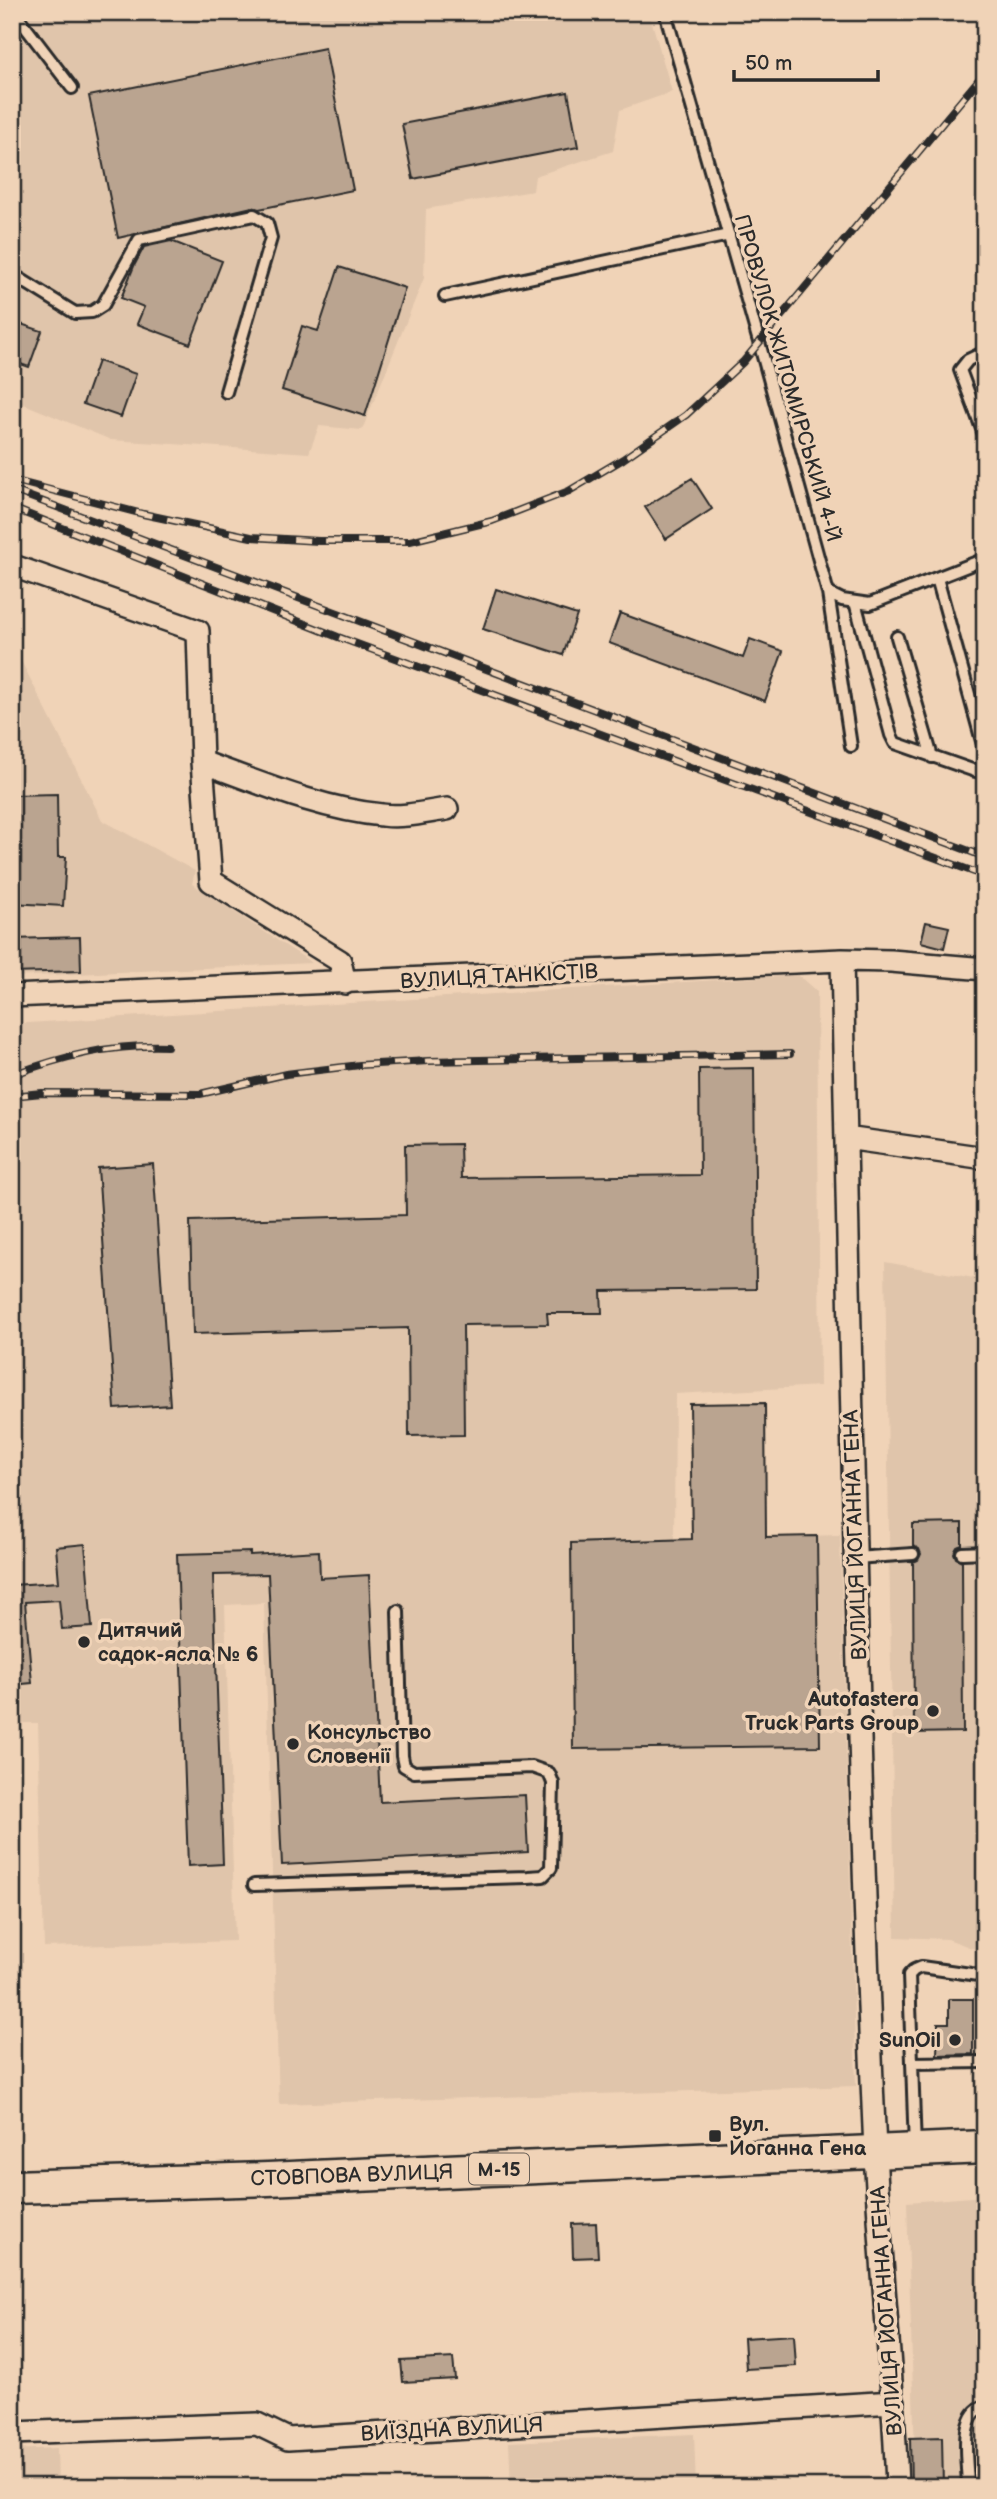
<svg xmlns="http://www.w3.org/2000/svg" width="997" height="2499" viewBox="0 0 997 2499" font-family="'Balsamiq Sans',sans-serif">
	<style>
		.built { fill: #e0c5ab }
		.building { fill: #baa490; stroke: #2b2b2b; stroke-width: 2 }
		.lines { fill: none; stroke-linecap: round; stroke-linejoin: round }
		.lane-casing { stroke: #2b2b2b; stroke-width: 16 }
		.street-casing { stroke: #2b2b2b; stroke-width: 26 }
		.primary-casing { stroke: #2b2b2b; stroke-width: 37 }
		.lane { stroke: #f0d3b7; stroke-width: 10 }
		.street { stroke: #f0d3b7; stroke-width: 21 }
		.primary { stroke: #f0d3b7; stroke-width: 32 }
		.rail-casing { stroke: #2b2b2b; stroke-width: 8 }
		.rail { stroke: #f0d3b7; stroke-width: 5; stroke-dasharray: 16; stroke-linecap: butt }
		.poi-dot { fill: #2b2b2b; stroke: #f0d3b7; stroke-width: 2.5 }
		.labels { text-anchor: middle; stroke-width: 7; stroke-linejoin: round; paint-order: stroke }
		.shield { fill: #f0d3b7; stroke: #665d55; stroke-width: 2 }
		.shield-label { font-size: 19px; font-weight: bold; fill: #2b2b2b }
		.street-label { font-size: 21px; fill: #2b2b2b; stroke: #f0d3b7 }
		.poi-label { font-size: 21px; font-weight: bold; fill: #2b2b2b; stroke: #f0d3b7; text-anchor: start }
	</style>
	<rect width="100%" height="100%" fill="#f0d3b7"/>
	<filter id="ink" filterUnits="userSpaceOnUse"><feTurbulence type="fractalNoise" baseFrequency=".0143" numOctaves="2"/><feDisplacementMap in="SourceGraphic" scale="14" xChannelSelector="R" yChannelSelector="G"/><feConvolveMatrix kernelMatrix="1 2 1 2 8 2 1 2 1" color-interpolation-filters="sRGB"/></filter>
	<g filter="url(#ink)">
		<path class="built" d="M12,12H507L510,20L540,12H649L672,92L620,110L613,151L535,176L533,191L426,209L424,278L362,430L319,426L309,453L111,440L12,399Z
			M12,643L102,820L195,871L192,884L312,963L12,977Z
			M798,975L817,992L820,1386L675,1394L674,1540L840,1535L856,2086L279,2104L264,1603L225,1605L235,1941L44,1947L38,1723H12V1024Z
			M885,1262L985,1280V1953L948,1939L895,1937Z
			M985,2196V2487H916L907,2202Z
			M694,2434L696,2487H511L509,2442Z
			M57,2448L58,2487H12V2450Z"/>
		<path class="building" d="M325,48L353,190L259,209L252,207L118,238L89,96Z
			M568,92L578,147L413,179L402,124Z
			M171,241L222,261L190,344L137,324L144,307L121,298L134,266L144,247Z
			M339,267L405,288L365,416L282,390L302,326L318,331Z
			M12,321L42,331L29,367L12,361Z
			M98,361L136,374L121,417L83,404Z
			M692,478L712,509L666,539L645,507Z
			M496,589L577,615L563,655L483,629Z
			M620,613L743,658L750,639L783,651L765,701L609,643Z
			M57,794L58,857H66L63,906L12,903V795Z
			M926,922L949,927L944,948L921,942Z
			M80,937L81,971L12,973V939Z
			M754,1068L756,1289L601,1291L602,1313H547L548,1324L463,1325L464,1435L409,1436L408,1328L193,1334L190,1221L406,1215L405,1145L460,1144L461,1178L700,1175L699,1069Z
			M153,1164L170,1405L115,1409L98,1168Z
			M765,1403L766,1537L817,1536L820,1746L573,1749L571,1543L692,1539L690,1404Z
			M962,1523V1545L957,1547L954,1553L956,1558L962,1561L963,1732L914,1733L913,1562L918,1560L921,1554L919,1549L913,1546V1524Z
			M85,1544L92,1627L62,1629L59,1600L25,1602L32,1683L12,1685V1585L59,1582L56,1547Z
			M319,1551L320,1578L369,1575L380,1802L525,1795L528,1852L282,1865L268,1574L213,1575L223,1864L188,1866L177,1554L250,1552V1555Z
			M949,1999H973V2054L937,2055L938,2023H949Z
			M596,2223L598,2257L573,2258L572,2224Z
			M794,2335L796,2366L746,2369L744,2338Z
			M453,2358L455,2379L403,2382L401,2361Z
			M942,2437L943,2487H911L910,2438Z"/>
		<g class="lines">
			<defs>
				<path id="lane" d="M14,12L72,88
					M665,12L759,342L828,593L842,600L870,604L985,559
					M12,274L75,313L92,312L103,305L139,240L254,215L267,223L271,238L226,392
					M445,296L729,235
					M985,352L968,360L960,370L985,437
					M937,578L985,752
					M828,593L851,746
					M855,602L891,735L895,743L975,771L985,766
					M897,637L932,757
					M962,1553L985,1552
					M855,1558L913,1554
					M254,1885L528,1877L543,1876L551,1868L553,1783L549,1773L532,1767L414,1772L404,1766L402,1756L398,1611
					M912,2063L985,2062
					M915,2149L909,1975L914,1970L921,1967L985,1976
					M968,2487C968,2462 957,2415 985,2406"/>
				<path id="street" d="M16,567L198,631L202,762L211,881L340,961L345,983
					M202,762C260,783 320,809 382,815C403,818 426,812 447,809
					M842,960C851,1356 857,1753 875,2150C880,2262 893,2374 897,2487
					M12,996L842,960L891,961L985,969
					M846,1138L985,1158
					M12,2433L257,2424L288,2439L894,2402"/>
				<path id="primary" d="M12,2187L268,2179L985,2147"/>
			</defs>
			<use href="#lane" class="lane-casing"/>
			<use href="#street" class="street-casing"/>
			<use href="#primary" class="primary-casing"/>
			<use href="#lane" class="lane"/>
			<use href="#street" class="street"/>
			<use href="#primary" class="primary"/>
			<defs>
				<path id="rail" d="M12,480L143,514L251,537L319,541H410L492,521L569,491L623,459L686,415L743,362L985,72
					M12,490L985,857
					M12,508L338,637L985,876
					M12,1075C63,1056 113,1044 167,1046
					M12,1096L42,1093L200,1094L286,1074L360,1065L428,1061L790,1054"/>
			</defs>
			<use href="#rail" class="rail-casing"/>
			<use href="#rail" class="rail"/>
		</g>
	</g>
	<g class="poi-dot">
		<circle cx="84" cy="1642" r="7"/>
		<circle cx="933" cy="1711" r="7"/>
		<circle cx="293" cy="1744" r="7"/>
		<circle cx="955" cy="2040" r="7"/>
		<rect x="708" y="2129" width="14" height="14" rx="3.5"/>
	</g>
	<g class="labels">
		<rect class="shield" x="469" y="2153.5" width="60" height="31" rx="5"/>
		<g class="shield-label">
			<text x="499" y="2176">М-15</text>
		</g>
		<g class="street-label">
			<text transform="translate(788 378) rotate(74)" y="7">ПРОВУЛОК ЖИТОМИРСЬКИЙ 4-Й</text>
			<text transform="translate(499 976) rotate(-3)" y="7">ВУЛИЦЯ ТАНКІСТІВ</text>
			<text transform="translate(855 1535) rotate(-92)" y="7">ВУЛИЦЯ ЙОГАННА ГЕНА</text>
			<text transform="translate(352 2175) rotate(-2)" y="7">СТОВПОВА ВУЛИЦЯ</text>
			<text transform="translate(886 2311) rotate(-94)" y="7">ВУЛИЦЯ ЙОГАННА ГЕНА</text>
			<text transform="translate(452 2429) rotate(-3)" y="7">ВИЇЗДНА ВУЛИЦЯ</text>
		</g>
		<g class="poi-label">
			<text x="98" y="1637">Дитячий<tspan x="98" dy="24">садок-ясла № 6</tspan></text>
			<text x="919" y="1706" text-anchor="end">Autofastera<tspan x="919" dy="24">Truck Parts Group</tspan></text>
			<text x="307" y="1739">Консульство<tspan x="307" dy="24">Словенії</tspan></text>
			<text x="941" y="2047" text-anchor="end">SunOil</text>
			<text x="729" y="2131">Вул.<tspan x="729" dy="24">Йоганна Гена</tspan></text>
		</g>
	</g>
	<rect width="997" height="2499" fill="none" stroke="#f0d3b7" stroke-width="42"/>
	<rect x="21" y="21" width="955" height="2457" fill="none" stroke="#2b2b2b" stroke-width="2.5" filter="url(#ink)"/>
	<path d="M734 70v10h144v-10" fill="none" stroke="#2b2b2b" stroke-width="3.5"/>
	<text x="745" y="70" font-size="21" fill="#2b2b2b" stroke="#f0d3b7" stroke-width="5" paint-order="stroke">50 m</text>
</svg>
